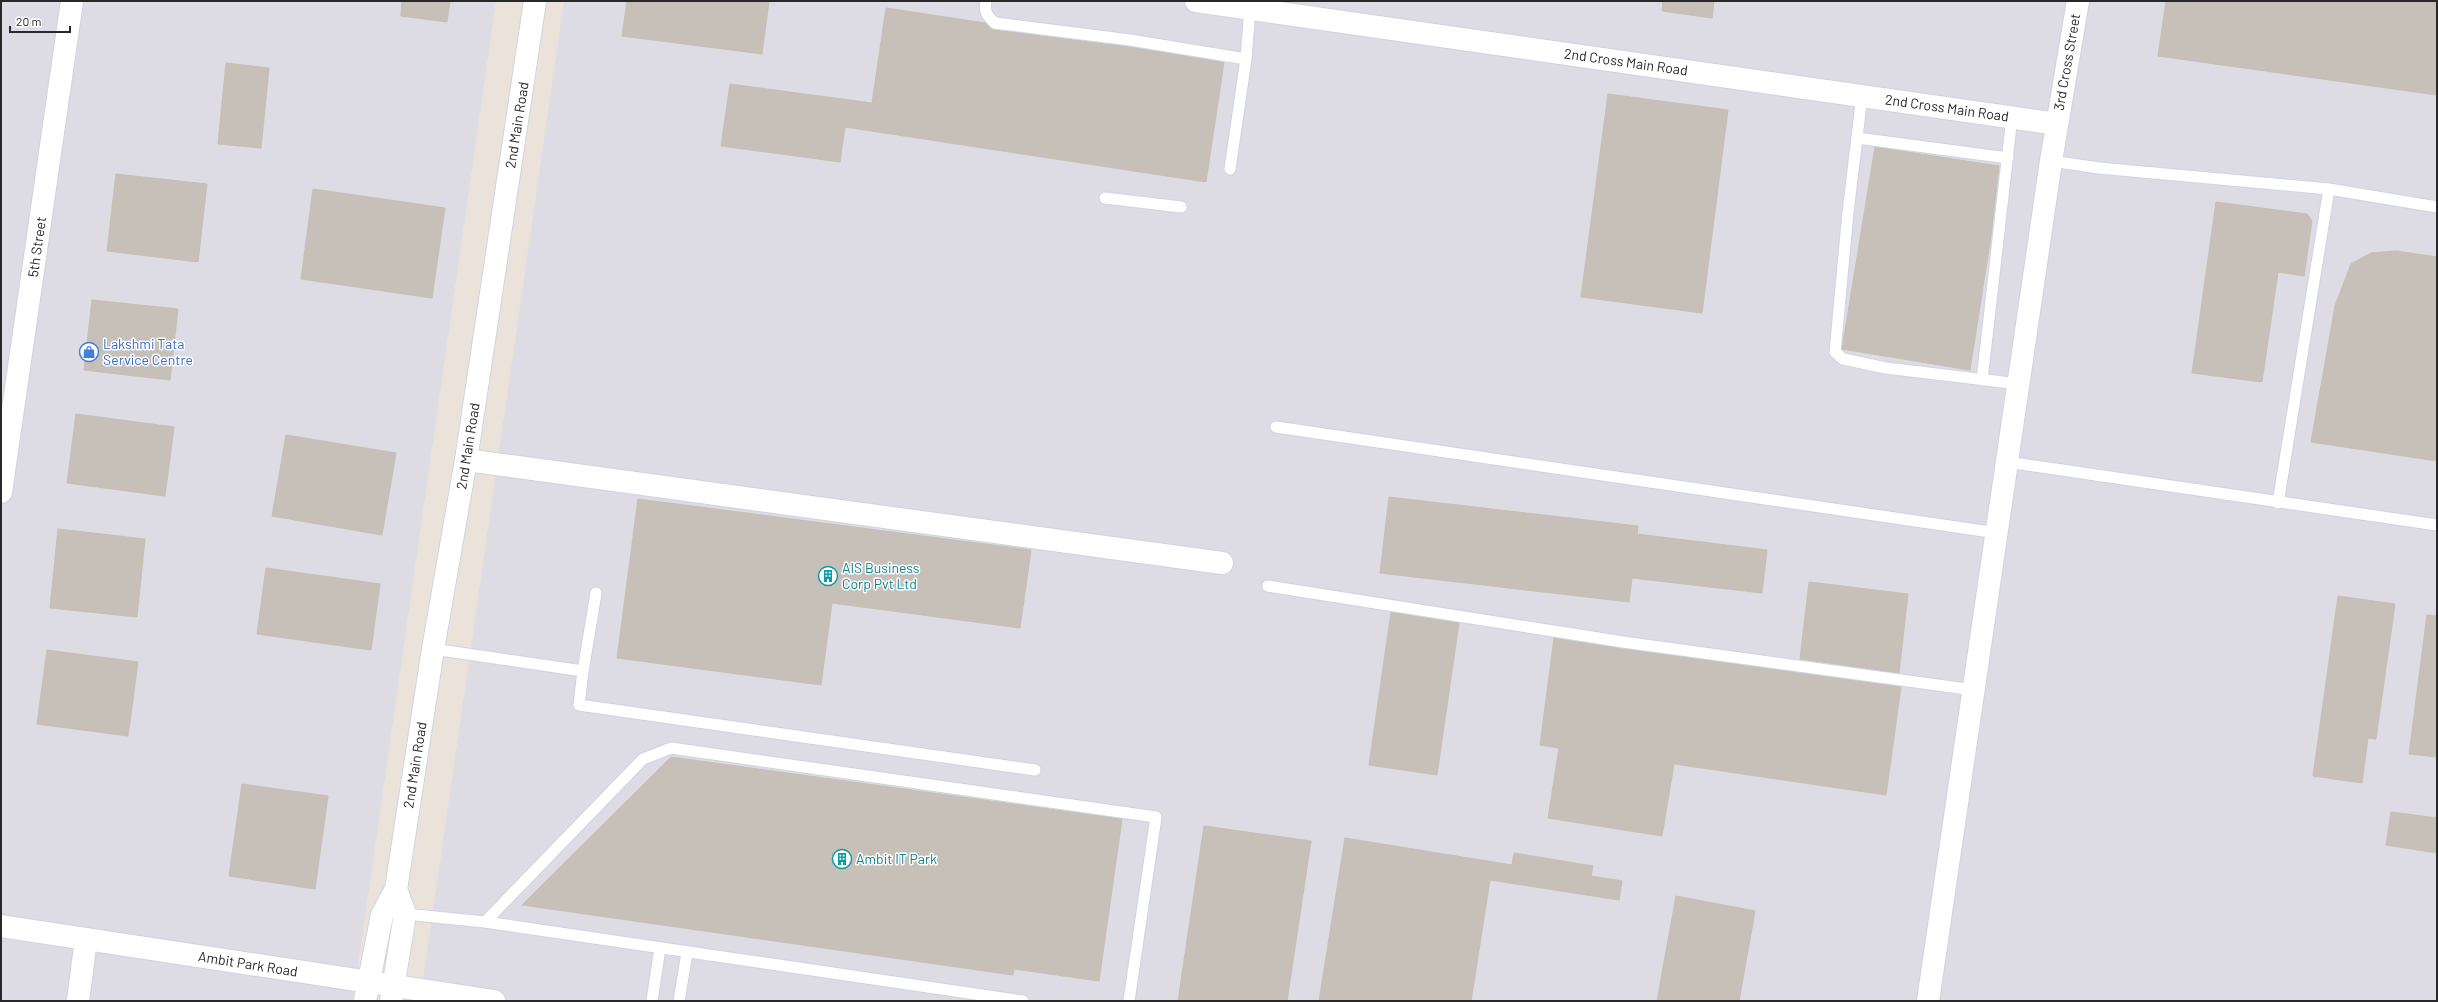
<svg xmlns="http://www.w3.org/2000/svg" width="2438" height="1002" viewBox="0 0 2438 1002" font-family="Barlow,sans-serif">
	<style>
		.industrial { fill: #dddbe3 }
		.building { fill: #c6c0b9; stroke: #c6bfb3 }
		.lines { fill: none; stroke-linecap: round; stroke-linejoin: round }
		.service-casing { stroke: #cfd4e2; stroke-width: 13 }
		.minor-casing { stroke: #cfd4e2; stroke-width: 24 }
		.tertiary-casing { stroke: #cfd4e2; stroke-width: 24 }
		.secondary-casing { stroke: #cfd4e2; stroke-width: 24 }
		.service { stroke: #fff; stroke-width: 11 }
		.minor { stroke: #fff; stroke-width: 22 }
		.tertiary { stroke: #fff; stroke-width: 22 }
		.secondary { stroke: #fff; stroke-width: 22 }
		.labels { text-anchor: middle; stroke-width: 3; stroke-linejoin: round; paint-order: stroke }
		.street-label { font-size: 14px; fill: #282828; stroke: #fff }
		.shop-label { font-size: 14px; fill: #366cbe; stroke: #fff; text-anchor: start }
		.culture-label { font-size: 14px; fill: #0d838f; stroke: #fff; text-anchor: start }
	</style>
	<rect width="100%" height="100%" fill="#ebe3da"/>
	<path class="industrial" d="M1,1H496L353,1001H1Z
		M564,1H2437V1001H420Z"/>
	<path class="building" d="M402,1H450L447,22L401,16Z
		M627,1H769L762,54L622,36Z
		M1663,1H1714L1712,18L1662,11Z
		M2166,1H2437V95L2158,56Z
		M886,8L985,23L994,30L1129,47L1224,62L1206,182L845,127L840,162L721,146L730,84L872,103Z
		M226,63L269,68L261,148L218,144Z
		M1608,94L1728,110L1702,313L1581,297Z
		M1875,147L1999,166L1991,236L1970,370L1842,349Z
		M116,174L207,184L198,262L107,251Z
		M313,189L445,208L432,298L301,279Z
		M2216,202L2307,214L2312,221L2304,276L2278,272L2262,382L2192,373Z
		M2396,251L2437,257V461L2311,442L2335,306L2351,264L2371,253Z
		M92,300L178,309L170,380L84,370Z
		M76,414L174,427L165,496L67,483Z
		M286,435L396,453L382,535L272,516Z
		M1389,497L1638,526L1637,534L1767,550L1762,593L1632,578L1629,602L1380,573Z
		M638,499L1031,550L1020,628L832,603L821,685L617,658Z
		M58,529L145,539L137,617L50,608Z
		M266,568L380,584L371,650L257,634Z
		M1809,582L1908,594L1899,673L1800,659Z
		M2338,596L2395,604L2376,739L2368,738L2362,783L2313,776Z
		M1391,612L1459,623L1437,775L1369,765Z
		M2427,615L2437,616V757L2409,754Z
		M1554,638L1901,687L1886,795L1674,764L1662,836L1548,818L1559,748L1540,745Z
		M47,650L138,662L128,736L37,724Z
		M671,757L1122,819L1099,981L1014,969L1013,975L522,905Z
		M242,784L328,796L315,889L229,876Z
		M2391,812L2437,818V853L2386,845Z
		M1204,826L1311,841L1287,1001H1178Z
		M1345,838L1512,865L1514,853L1593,866L1591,876L1622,881L1619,900L1490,880L1471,1001H1319Z
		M1676,896L1755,911L1739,1001H1657Z"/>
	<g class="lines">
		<defs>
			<path id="service" d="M986,1C984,12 987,16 995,23L1130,40L1246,59L1230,169
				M1246,59L1250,9
				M1862,96L1848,212L1835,352L1843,359L1886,368L2019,384
				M1857,138L2008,158
				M2051,161L2099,168L2329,189L2437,207
				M1105,198L1181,207
				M1982,380L2012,117
				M1276,427L1997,533
				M2007,462L2437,525
				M2278,503L2329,189
				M1268,586L1623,642L1974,690
				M433,649L583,671L579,705L1035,770
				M583,671L596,593
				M405,914L485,922
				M652,1001L660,948
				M679,1001L687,953
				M1023,1001L485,922L643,759L671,748L1156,817L1129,1001"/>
			<path id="minor" d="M1196,1L2057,124
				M466,460L1222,563
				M1,492L72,1
				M78,1001L86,939
				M1928,1001L2051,161L2078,1"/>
			<path id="tertiary" d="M1,926L494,1001"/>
			<path id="secondary" d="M365,1001L382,915L396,889L433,649L466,460L535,1
				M391,1001L405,914L396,889"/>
		</defs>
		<use href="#service" class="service-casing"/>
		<use href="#minor" class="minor-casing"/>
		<use href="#tertiary" class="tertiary-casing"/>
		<use href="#secondary" class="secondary-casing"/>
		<use href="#service" class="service"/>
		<use href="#minor" class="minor"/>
		<use href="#tertiary" class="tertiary"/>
		<use href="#secondary" class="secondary"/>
	</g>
	<defs>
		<symbol id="shop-ring" viewBox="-11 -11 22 22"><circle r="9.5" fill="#fff" stroke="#3f7fe0" stroke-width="1.5"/><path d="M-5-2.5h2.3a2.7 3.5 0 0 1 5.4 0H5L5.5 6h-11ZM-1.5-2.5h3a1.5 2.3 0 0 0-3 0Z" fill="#3f7fe0"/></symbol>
		<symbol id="building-ring" viewBox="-11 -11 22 22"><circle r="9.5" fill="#fff" stroke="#0f9aa8" stroke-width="1.5"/><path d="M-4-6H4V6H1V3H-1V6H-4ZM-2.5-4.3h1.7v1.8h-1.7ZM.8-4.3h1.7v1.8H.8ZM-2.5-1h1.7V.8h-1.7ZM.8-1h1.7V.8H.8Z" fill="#0f9aa8"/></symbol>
	</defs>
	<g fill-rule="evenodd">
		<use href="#shop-ring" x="78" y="341" width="22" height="22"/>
		<use href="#building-ring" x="817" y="565" width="22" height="22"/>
		<use href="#building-ring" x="831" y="848" width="22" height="22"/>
	</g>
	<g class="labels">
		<g class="street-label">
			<text transform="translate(1626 62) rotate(8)" y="5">2nd Cross Main Road</text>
			<text transform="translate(2067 62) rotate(-80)" y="5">3rd Cross Street</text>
			<text transform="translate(1947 108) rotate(8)" y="5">2nd Cross Main Road</text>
			<text transform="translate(517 125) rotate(-81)" y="5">2nd Main Road</text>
			<text transform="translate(37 247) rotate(-82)" y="5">5th Street</text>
			<text transform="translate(468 446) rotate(-81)" y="5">2nd Main Road</text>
			<text transform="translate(415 765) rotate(-81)" y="5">2nd Main Road</text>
			<text transform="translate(248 964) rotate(9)" y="5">Ambit Park Road</text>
		</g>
		<g class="shop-label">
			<text x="103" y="349">Lakshmi Tata<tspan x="103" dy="16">Service Centre</tspan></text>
		</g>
		<g class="culture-label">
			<text x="842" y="573">AIS Business<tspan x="842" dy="16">Corp Pvt Ltd</tspan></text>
			<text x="856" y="864">Ambit IT Park</text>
		</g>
	</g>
	<rect width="2438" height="1002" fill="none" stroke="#282828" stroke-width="4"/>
	<path d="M10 26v6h60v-6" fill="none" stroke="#282828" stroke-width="2"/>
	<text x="16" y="26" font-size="12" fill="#282828" stroke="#ffffff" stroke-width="3" paint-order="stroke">20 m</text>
</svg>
